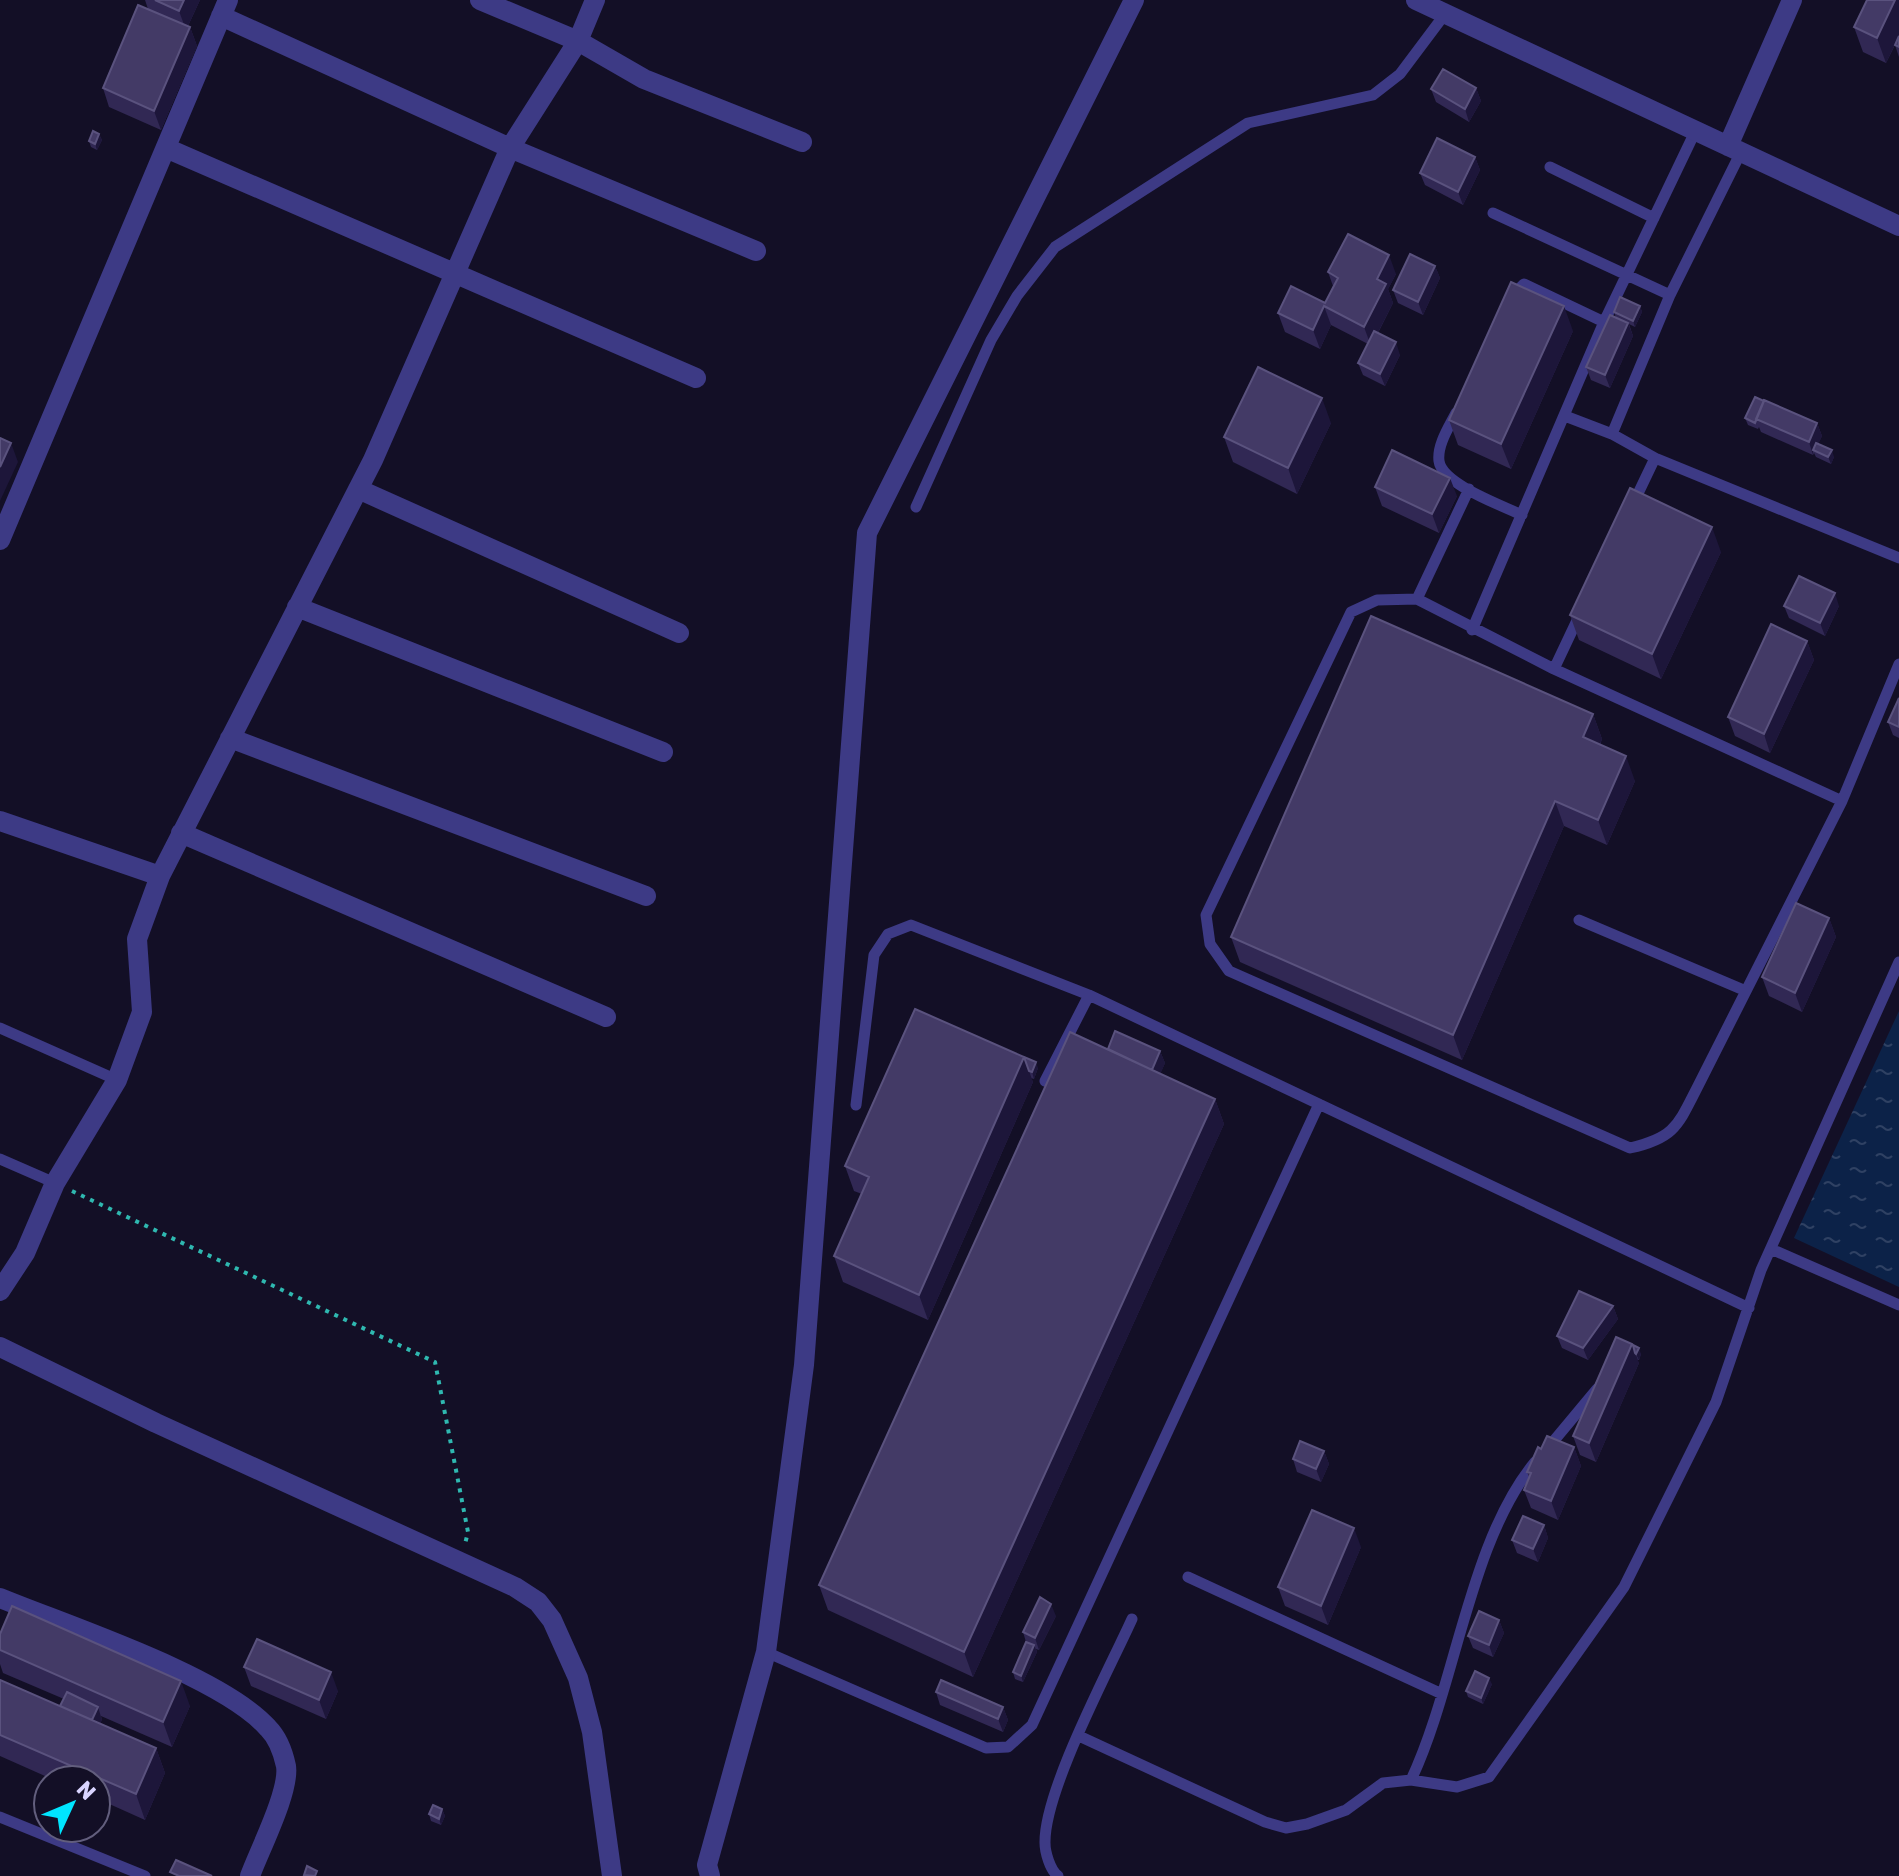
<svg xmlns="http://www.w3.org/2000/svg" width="1899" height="1876" viewBox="0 0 1899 1876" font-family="Rubik,sans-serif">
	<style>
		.water { fill: url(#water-ripples) }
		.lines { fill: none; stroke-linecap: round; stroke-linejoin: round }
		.path { stroke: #2fb8b0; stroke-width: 4; stroke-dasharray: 4 6; stroke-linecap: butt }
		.service { stroke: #3d3a85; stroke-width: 11 }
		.minor { stroke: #3d3a85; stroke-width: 20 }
		.wall { fill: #312854 }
		.shaded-wall { fill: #1d163a }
		.building { fill: #433a66; stroke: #5a527e; stroke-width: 2 }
	</style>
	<defs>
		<pattern id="water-ripples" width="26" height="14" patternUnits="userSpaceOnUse" patternTransform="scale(2)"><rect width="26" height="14" fill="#0c2248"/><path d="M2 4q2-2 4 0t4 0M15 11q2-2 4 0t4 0" fill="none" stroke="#2f4163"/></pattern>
	</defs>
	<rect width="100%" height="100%" fill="#130f26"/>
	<path class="water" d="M1899,1011V1287L1794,1238Z"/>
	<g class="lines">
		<path class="path" d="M72,1191L435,1362L468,1532L465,1544"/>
		<path class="service" d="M1550,167L1654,218
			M1493,213L1670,295
			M1511,297L1524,284L1604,322
			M1456,413C1449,427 1437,445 1439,461C1442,484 1501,505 1522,515
			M1565,416L1612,434L1655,458L1899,558
			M1612,434L1670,295L1741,152
			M1633,504L1655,458
			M916,507L991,340L1017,296L1055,247L1248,123L1373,95L1400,74L1445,14
			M1417,599L1469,489
			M1472,630L1604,322L1695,132
			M1554,669L1580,614
			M1842,801L1554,669L1417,599L1377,600L1351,612L1206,915L1210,944L1229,971L1630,1148C1675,1138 1678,1125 1698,1086L1842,801L1899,664
			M1579,920L1746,991
			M0,1028L117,1080
			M1045,1081L1089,995
			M856,1105L874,955L888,934L911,925L1089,995L1749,1308
			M0,1159L55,1183
			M1771,1249L1899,1305
			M1547,1449L1597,1389
			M1188,1577L1442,1694
			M766,1652L986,1748L1008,1747L1032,1725L1319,1104
			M1079,1736L1265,1822L1286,1828L1307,1824L1346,1810L1383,1783L1411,1780L1457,1787L1489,1777L1624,1587L1716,1402L1761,1270L1899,962
			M1411,1780C1456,1685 1469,1542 1535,1462
			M0,1817L145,1876
			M1058,1876C1050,1870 1045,1852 1045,1843C1044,1791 1109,1670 1132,1619"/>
		<path class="minor" d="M480,0L578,41L644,79L802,142
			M1416,0L1899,226
			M221,16L510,148L756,251
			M1728,146L1792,0
			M166,148L696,378
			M358,489L679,633
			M0,540L228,0
			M297,607L663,752
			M230,738L646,896
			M0,821L160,876
			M181,833L606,1017
			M0,1291L25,1253L55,1183L117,1080L142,1012L137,939L160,876L373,460L510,148L578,41L595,0
			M0,1347L156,1423L515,1587L538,1602L552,1620L578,1678L592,1732L612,1876
			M0,1598C68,1626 222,1676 268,1728C278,1738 283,1752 286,1766C290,1791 259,1851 250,1876
			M710,1876L707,1865L766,1652L804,1365L867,533L1134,0"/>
	</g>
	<path class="wall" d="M145,0H200L188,26L190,27L197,46L161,130L109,107L103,88L148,9Z
		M1899,0V57L1895,45L1886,63L1863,52L1854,27Z
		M1476,88L1481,101L1469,122L1436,102L1431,89Z
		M99,134L102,140L97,150L91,147L89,141Z
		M1475,157L1480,170L1463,205L1425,185L1420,173Z
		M1435,266L1440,278L1423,315L1398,303L1393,290Z
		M1328,272L1396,274L1388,289L1393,303L1378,333L1400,355L1385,386L1363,375L1358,363L1368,344L1331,325L1320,349L1285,332L1278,313L1325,303L1333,286Z
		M1640,306L1642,312L1635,327L1629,324L1633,336L1610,388L1591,380L1586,367L1616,318L1614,312Z
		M1573,331L1511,469L1458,445L1449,420Z
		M1745,418L1817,423L1822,436L1818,444L1834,457L1831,464L1816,457L1814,453L1813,455L1761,432L1759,427L1758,429L1748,425Z
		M1331,423L1297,494L1233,462L1224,437Z
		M1375,487L1457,496L1439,533L1382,506Z
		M1721,552L1661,679L1579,640L1570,615Z
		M1784,606H1839L1825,636L1789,618Z
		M1807,641L1814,660L1770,753L1735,736L1728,717Z
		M1899,698V738L1893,735L1888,722Z
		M1593,714L1602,739L1600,745L1635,781L1607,845L1564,826L1462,1060L1240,962L1231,937Z
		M1829,918L1836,937L1802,1012L1769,996L1762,977Z
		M915,1009L1038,1068L1034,1079L1031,1078L1033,1082L928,1320L843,1282L834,1256L862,1194L854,1191L845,1166Z
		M1108,1049L1160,1051L1165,1063L1160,1074L1215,1099L1224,1124L973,1677L828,1610L819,1585Z
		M1613,1306L1618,1319L1588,1360L1562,1348L1557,1336Z
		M1632,1344L1641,1354L1639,1360H1637L1639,1363L1596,1462L1580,1455L1573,1436Z
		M1574,1447L1581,1466L1558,1520L1531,1508L1524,1490L1529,1477L1527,1472L1541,1449Z
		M1324,1451L1329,1464L1321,1482L1297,1472L1293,1459Z
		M1544,1525L1548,1538L1538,1562L1517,1553L1512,1540Z
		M1361,1547L1328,1625L1285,1606L1278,1587Z
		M1056,1616L1039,1650L1036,1649L1037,1652L1023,1682L1015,1679L1013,1672L1026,1642L1023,1632Z
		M1499,1620L1504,1633L1493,1657L1473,1648L1468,1636Z
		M0,1634L190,1706L172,1747L101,1716L102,1720L100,1723L156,1748L165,1773L145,1820L96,1798V1780H54L0,1756V1680L60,1706L64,1699L3,1673L0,1664Z
		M244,1667L338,1691L326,1719L251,1686Z
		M1492,1684L1483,1704L1468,1697L1466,1691Z
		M936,1692L1003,1707L1008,1720L1003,1732L940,1705Z
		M442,1809L445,1816L441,1825L431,1821L429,1814Z"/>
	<path class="shaded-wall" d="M184,0H200L186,30L179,11Z
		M1895,0H1899V36L1886,63L1877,38Z
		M190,27L197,46L161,130L154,111Z
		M1476,88L1481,101L1469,122L1465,109Z
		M99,134L102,140L97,150L95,144Z
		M1475,157L1480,170L1463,205L1458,192Z
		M1389,255L1396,274L1388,289L1393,303L1371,346L1364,327L1377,279Z
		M1435,266L1440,278L1423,315L1418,302Z
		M1324,306L1331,325L1320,349L1313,330Z
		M1564,306L1573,331L1511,469L1501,444Z
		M1640,306L1642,312L1635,327L1633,321Z
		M1628,323L1633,336L1610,388L1605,375Z
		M1396,342L1400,355L1385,386L1380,374Z
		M1322,398L1331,423L1297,494L1288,468Z
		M1817,423L1822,436L1815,451L1813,450V455L1809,442Z
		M11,443L18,462L0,501V467Z
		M1832,450L1834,457L1831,464L1828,457Z
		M1450,478L1457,496L1439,533L1432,514Z
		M1712,527L1721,552L1661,679L1652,654Z
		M1835,593L1839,606L1825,636L1820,623Z
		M1807,641L1814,660L1770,753L1764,734Z
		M1593,714L1602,739L1592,762L1583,737Z
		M1626,756L1635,781L1607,845L1598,820Z
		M1555,801L1564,826L1462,1060L1453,1035Z
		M1829,918L1836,937L1802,1012L1795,993Z
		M1160,1051L1165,1063L1154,1089L1149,1076Z
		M1024,1057L1033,1082L928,1320L919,1295Z
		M1036,1062L1038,1068L1034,1079L1032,1072Z
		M1215,1099L1224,1124L973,1677L964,1652Z
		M1613,1306L1618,1319L1588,1360L1583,1348Z
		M1632,1344L1639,1363L1596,1462L1589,1443Z
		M1639,1348L1641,1354L1639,1360L1636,1354Z
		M1574,1447L1581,1466L1558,1520L1551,1501Z
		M1324,1451L1329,1464L1321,1482L1316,1469Z
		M1544,1525L1548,1538L1538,1562L1533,1549Z
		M1354,1528L1361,1547L1328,1625L1321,1606Z
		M1051,1604L1056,1616L1039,1650L1035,1638Z
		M1499,1620L1504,1633L1493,1657L1489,1645Z
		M1034,1645L1037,1652L1023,1682L1021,1676Z
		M331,1672L338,1691L326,1719L319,1700Z
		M1489,1678L1492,1684L1483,1704L1481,1698Z
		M181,1681L190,1706L172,1747L163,1722Z
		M98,1707L102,1720L95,1735L90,1723Z
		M1003,1707L1008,1720L1003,1732L998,1719Z
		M156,1748L165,1773L145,1820L136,1794Z
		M442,1809L445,1816L441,1825L439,1819Z"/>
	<path class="building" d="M155,0H184L179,11Z
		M1867,0H1895L1877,38L1854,27Z
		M138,5L190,27L154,111L103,88Z
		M1899,36V47L1895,45Z
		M1443,69L1476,88L1465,109L1431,89Z
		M93,131L99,134L95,144L89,141Z
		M1437,138L1475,157L1458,192L1420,173Z
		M1348,234L1389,255L1377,279L1386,284L1364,327L1324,306L1313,330L1278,313L1291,286L1325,303L1338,278L1328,272Z
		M1410,254L1435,266L1418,302L1393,290Z
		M1511,282L1564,306L1501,444L1449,420Z
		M1620,297L1640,306L1633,321L1614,312Z
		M1610,315L1628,323L1605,375L1586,367Z
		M1374,331L1396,342L1380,374L1358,363Z
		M1258,367L1322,398L1288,468L1224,437Z
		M1755,397L1764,401L1755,423L1745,418Z
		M1764,400L1817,423L1809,442L1756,419Z
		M0,438L11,443L0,467Z
		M1816,443L1832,450L1828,457L1813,450Z
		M1392,450L1450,478L1432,514L1375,487Z
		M1630,488L1712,527L1652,654L1570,615Z
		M1799,576L1835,593L1820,623L1784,606Z
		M1371,616L1593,714L1583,737L1626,756L1598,820L1555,801L1453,1035L1231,937Z
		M1771,624L1807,641L1764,734L1728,717Z
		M1899,698V727L1888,722Z
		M1796,903L1829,918L1795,993L1762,977Z
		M915,1009L1024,1057L919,1295L834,1256L869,1177L845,1166Z
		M1115,1031L1160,1051L1152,1070L1108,1049Z
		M1070,1032L1215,1099L964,1652L819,1585Z
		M1024,1057L1036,1062L1032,1072L1029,1071Z
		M1579,1291L1613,1306L1583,1348L1557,1336Z
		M1616,1337L1632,1344L1589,1443L1573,1436Z
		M1633,1345L1639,1348L1636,1354L1635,1353Z
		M1547,1436L1574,1447L1551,1501L1524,1490L1531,1473L1527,1472L1538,1447L1541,1449Z
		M1300,1441L1324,1451L1316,1469L1293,1459Z
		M1312,1510L1354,1528L1321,1606L1278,1587Z
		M1523,1516L1544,1525L1533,1549L1512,1540Z
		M1040,1597L1051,1604L1035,1638L1023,1632Z
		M12,1606L181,1681L163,1722L0,1650V1634Z
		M1479,1611L1499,1620L1489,1645L1468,1636Z
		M257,1639L331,1672L319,1700L244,1667Z
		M1026,1642L1034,1645L1021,1676L1013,1672Z
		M1475,1671L1489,1678L1481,1698L1466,1691Z
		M0,1680L156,1748L136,1794L0,1735Z
		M941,1680L1003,1707L998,1719L936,1692Z
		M67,1692L98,1707L92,1720L60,1706Z
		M433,1805L442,1809L439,1819L429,1814Z
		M176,1860L212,1876H179L170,1872Z
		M307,1866L317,1871L315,1876L304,1875Z"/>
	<g transform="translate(72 1804) rotate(46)"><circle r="38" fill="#130f26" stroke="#625e7d" stroke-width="2"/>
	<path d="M0-6L14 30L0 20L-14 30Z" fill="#00e5ff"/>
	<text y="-12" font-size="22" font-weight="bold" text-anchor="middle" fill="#d9d4ff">N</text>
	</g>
</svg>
